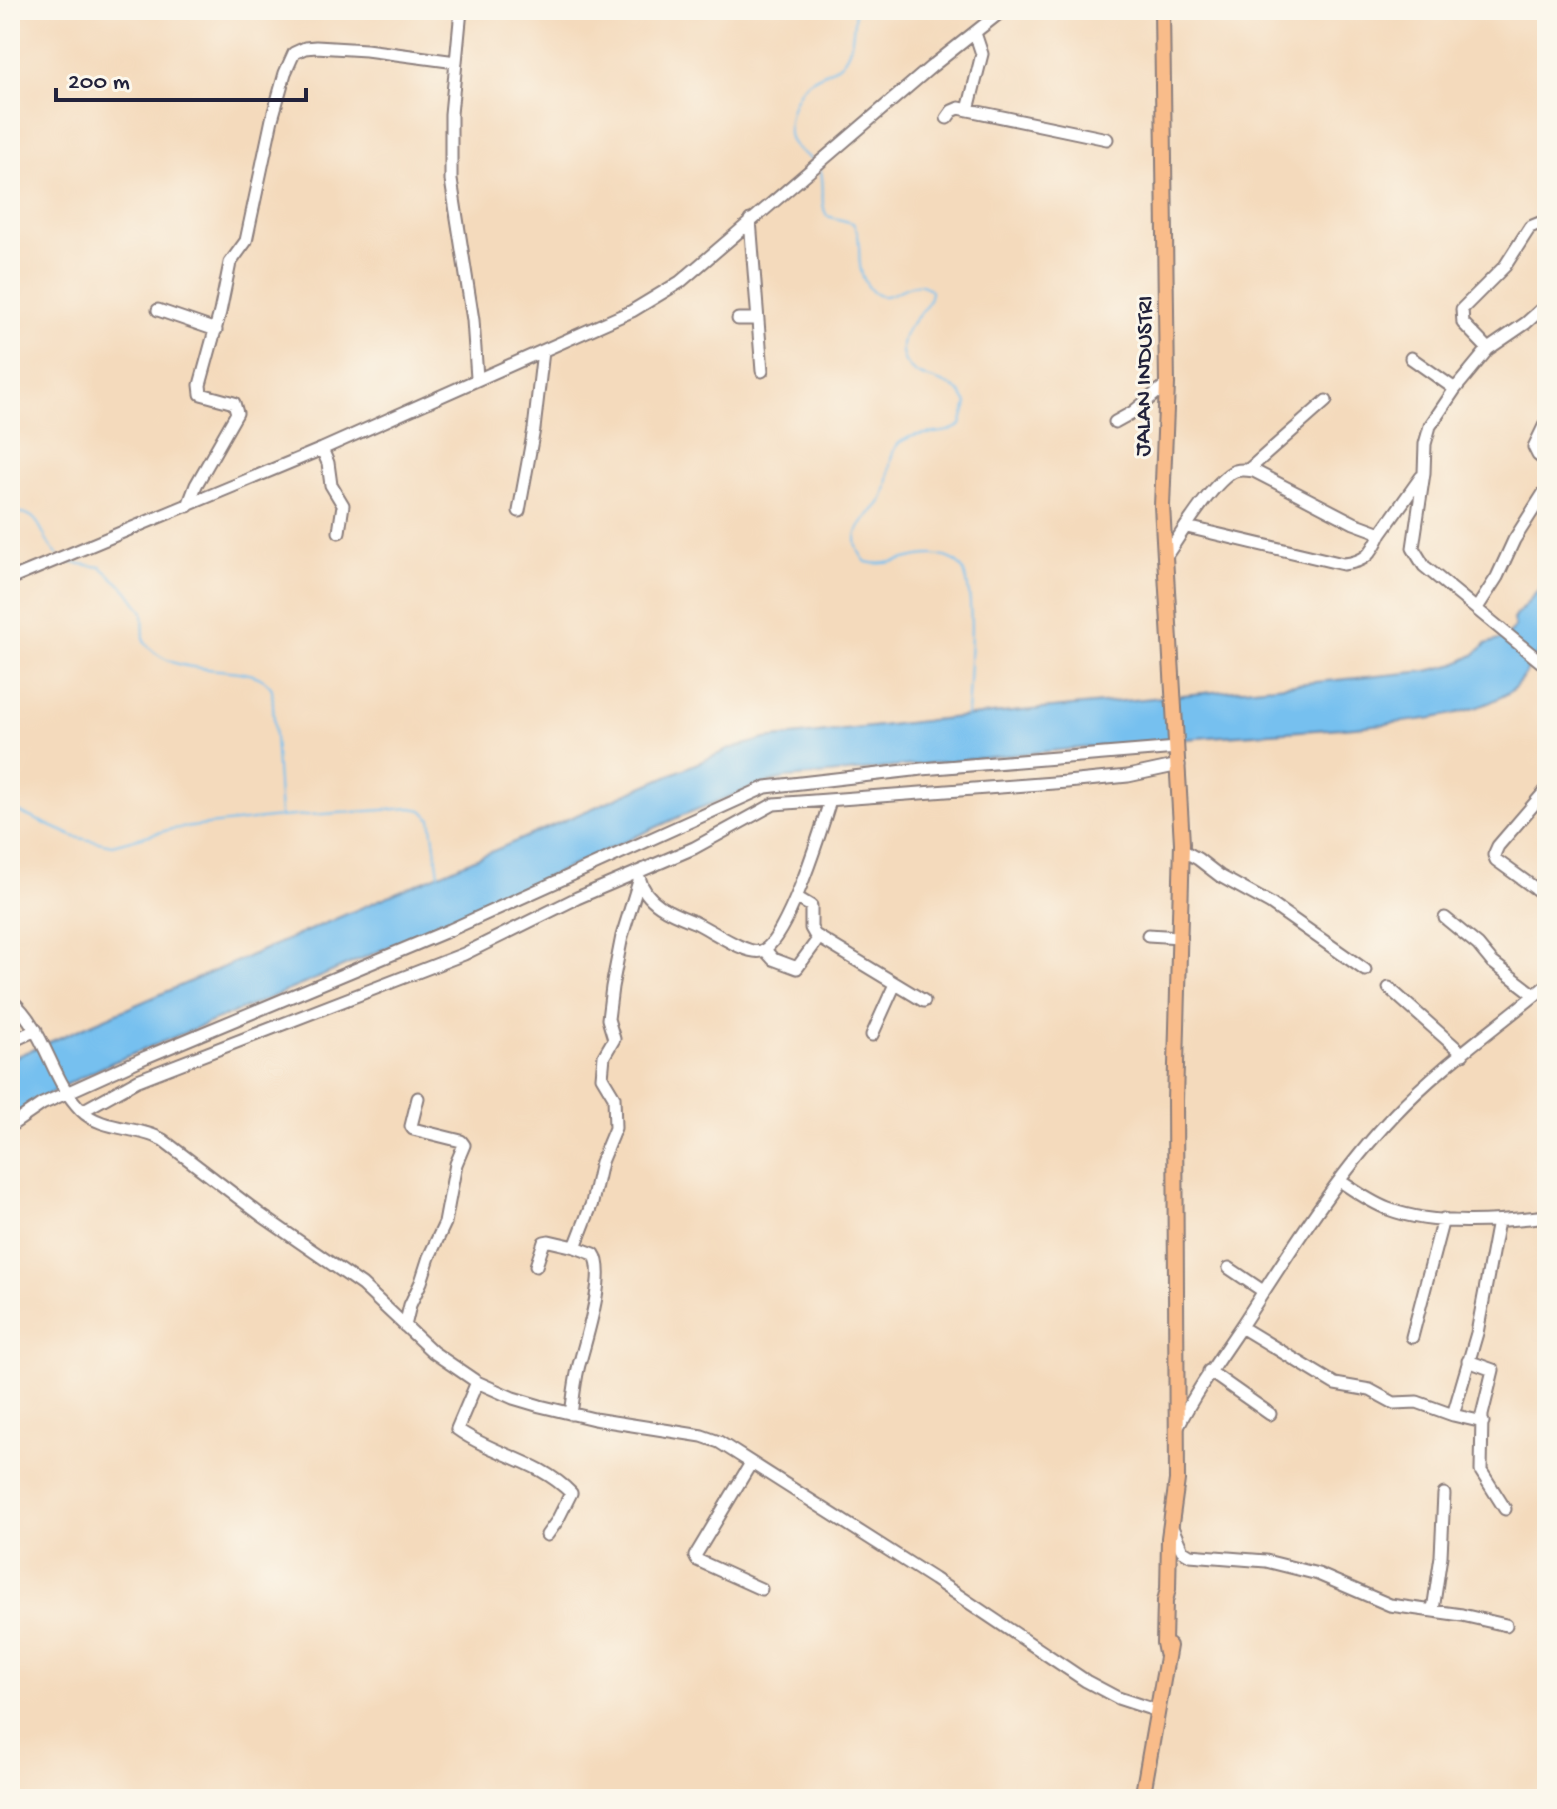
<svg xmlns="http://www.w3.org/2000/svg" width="1557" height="1809" viewBox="0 0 1557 1809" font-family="'Gochi Hand',sans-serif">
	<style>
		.water { fill: #76c0ef; stroke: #4c7195; stroke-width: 2 }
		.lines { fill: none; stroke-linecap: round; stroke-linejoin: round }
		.stream { stroke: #76c0ef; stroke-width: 2 }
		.minor-casing { stroke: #8b7e7c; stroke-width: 15 }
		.major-casing { stroke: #8b7e7c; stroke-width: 18 }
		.minor { stroke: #fff; stroke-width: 11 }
		.major { stroke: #f9bc8a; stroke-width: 14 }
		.labels { text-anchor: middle; stroke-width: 6; stroke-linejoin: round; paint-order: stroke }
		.street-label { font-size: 24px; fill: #22223b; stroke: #fbf7ec }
	</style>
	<rect width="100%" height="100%" fill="#fbf7ec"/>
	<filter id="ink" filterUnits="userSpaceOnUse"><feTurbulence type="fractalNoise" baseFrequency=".0125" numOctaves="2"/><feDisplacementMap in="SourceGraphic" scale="16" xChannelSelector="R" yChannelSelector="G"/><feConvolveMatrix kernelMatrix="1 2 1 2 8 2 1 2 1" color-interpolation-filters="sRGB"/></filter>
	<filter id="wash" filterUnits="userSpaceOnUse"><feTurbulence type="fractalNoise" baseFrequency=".006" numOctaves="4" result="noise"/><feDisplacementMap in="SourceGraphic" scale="32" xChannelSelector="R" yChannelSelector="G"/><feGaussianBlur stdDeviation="1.8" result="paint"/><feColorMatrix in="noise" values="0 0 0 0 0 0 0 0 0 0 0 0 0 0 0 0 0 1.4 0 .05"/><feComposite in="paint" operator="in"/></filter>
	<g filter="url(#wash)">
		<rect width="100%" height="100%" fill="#f4dabc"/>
		<path class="water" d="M1547,580V650H1540C1529,665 1522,686 1503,696C1469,715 1424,720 1385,724C1311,732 1236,734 1161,741C1036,751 911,766 786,778L756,786L683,815L512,893L306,983L111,1063L59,1088L10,1118V1060L17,1056L730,749L765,739L950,718L1427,671L1456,664L1474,655L1486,644L1505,638L1515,627L1513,619Z"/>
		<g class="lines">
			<path class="stream" d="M815,162C807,156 796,150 791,141C784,125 794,93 807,83C817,75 831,72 840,64C854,52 853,27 855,10
				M819,166C827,182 818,201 827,216L853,223C866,243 851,265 870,289C888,312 912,269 931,291C929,317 895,325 903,357C911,382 944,377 960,393C963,395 964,400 967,403L961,425C943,438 920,429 902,441C885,451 892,483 883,499C876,511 861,519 857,533C854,544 859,554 866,562C892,568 908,554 933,555C943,556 955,559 961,567C978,590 968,685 967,716
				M10,513C46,509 38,539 58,555
				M67,562L101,567L128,591L143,612L144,641C175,686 255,656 272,689L280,816
				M10,808L75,837L112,845L172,829L280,817L412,808L422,810L431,819L439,874"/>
		</g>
	</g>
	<g filter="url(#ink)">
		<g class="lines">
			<defs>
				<path id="minor" d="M461,10L451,114V180L473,320L477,378
					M968,110L982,54L975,33
					M947,118L952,111L959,108L1107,139
					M750,220L762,371
					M1547,304L1526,323L1488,349L1455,389L1430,426L1425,444L1424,473L1413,548L1424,566L1541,662L1547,656
					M158,310L216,330
					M738,319H758
					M1488,349L1463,323L1462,309L1505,266L1530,227L1547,220
					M1411,358L1455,389
					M1547,420L1534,447L1538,455L1547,462
					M1115,422L1133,412L1167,384
					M322,449L328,463L331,485L343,505L339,532
					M1248,470L1326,401
					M188,506L196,485L237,413L234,403L201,394L200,385L220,312L230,263L246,241L272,119L285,73L294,53L305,48L316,47L366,50L456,62
					M519,511L534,429L543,351
					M1187,527L1343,564C1366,562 1372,553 1381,533
					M1164,559C1178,539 1214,479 1235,471C1242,469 1247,470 1254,471L1354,523L1381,533L1421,477
					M10,579L322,449L632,311L680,282L931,67L1003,10
					M1477,608L1497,577L1514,540L1547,488
					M1547,789L1498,846L1494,855L1496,860L1547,897
					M1182,850L1198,859L1220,876L1271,904L1365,970
					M639,877C645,903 671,913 694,922C710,929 746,955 761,951C785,946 822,827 830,801
					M796,897L811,906V928L815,935L924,1001
					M1445,918L1478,945L1492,962L1535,995
					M1148,935L1180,937
					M765,950L773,959L797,968L819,938
					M1389,988L1463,1054
					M10,999C47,1031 50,1079 81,1110C101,1131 139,1126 163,1140L261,1215L362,1285L433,1352L477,1382L513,1398L540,1406L594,1419L702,1436L719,1442L934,1579L1086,1681L1118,1698L1158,1711
					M872,1035L895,984
					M10,1042L36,1030
					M82,1111L138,1080L464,954L577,898L694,848L774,804L1067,782L1128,776L1179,765
					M10,1126L42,1104L146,1057L450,930L766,787L922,769L1177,748
					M1340,1181C1355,1191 1370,1202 1388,1209C1436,1227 1497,1222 1547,1216
					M536,1266L544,1242L549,1241L575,1247
					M1229,1268L1263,1291
					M405,1326L410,1305L421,1282L429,1257L445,1223L456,1164L464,1145L461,1141L413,1129L411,1126L418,1098
					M1241,1327L1335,1384L1370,1390L1394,1403L1417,1402L1453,1415L1477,1333L1498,1221
					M1412,1337L1443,1219
					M1468,1361L1493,1370L1482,1415L1481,1471L1505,1509
					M1209,1371L1270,1414
					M477,1382L457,1429C493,1455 539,1460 571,1493L557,1521L547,1535
					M571,1414C574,1395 575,1375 581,1358C587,1336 607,1272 594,1254L575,1247L592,1203L601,1162L615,1128L614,1097L602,1077L604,1056L614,1039L608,1019L612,987L622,936L639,881
					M1453,1415L1483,1422
					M1177,1428C1196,1391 1219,1359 1242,1325C1289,1253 1335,1177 1395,1114C1440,1066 1496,1028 1547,985
					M751,1463L695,1556L697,1560L761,1589
					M1171,1525L1182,1550L1190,1555L1266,1561L1318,1574L1390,1605L1462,1615L1506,1625
					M1433,1610L1441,1556L1444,1494"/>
				<path id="major" d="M1162,10L1167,384L1162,506L1182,843L1175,1101L1177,1480L1169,1538L1168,1589L1165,1601L1164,1643L1166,1653
					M1142,1799L1169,1646"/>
			</defs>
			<use href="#minor" class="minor-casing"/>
			<use href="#major" class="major-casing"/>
			<use href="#minor" class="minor"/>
			<use href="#major" class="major"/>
		</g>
	</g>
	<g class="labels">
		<g class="street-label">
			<text transform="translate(1142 376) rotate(-89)" y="8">JALAN INDUSTRI</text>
		</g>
	</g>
	<rect width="1557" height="1809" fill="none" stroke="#fbf7ec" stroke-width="40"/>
	<path d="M56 88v12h250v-12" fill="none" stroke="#22223b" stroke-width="4"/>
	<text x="68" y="88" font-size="24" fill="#22223b" stroke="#fbf7ec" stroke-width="6" paint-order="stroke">200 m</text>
</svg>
